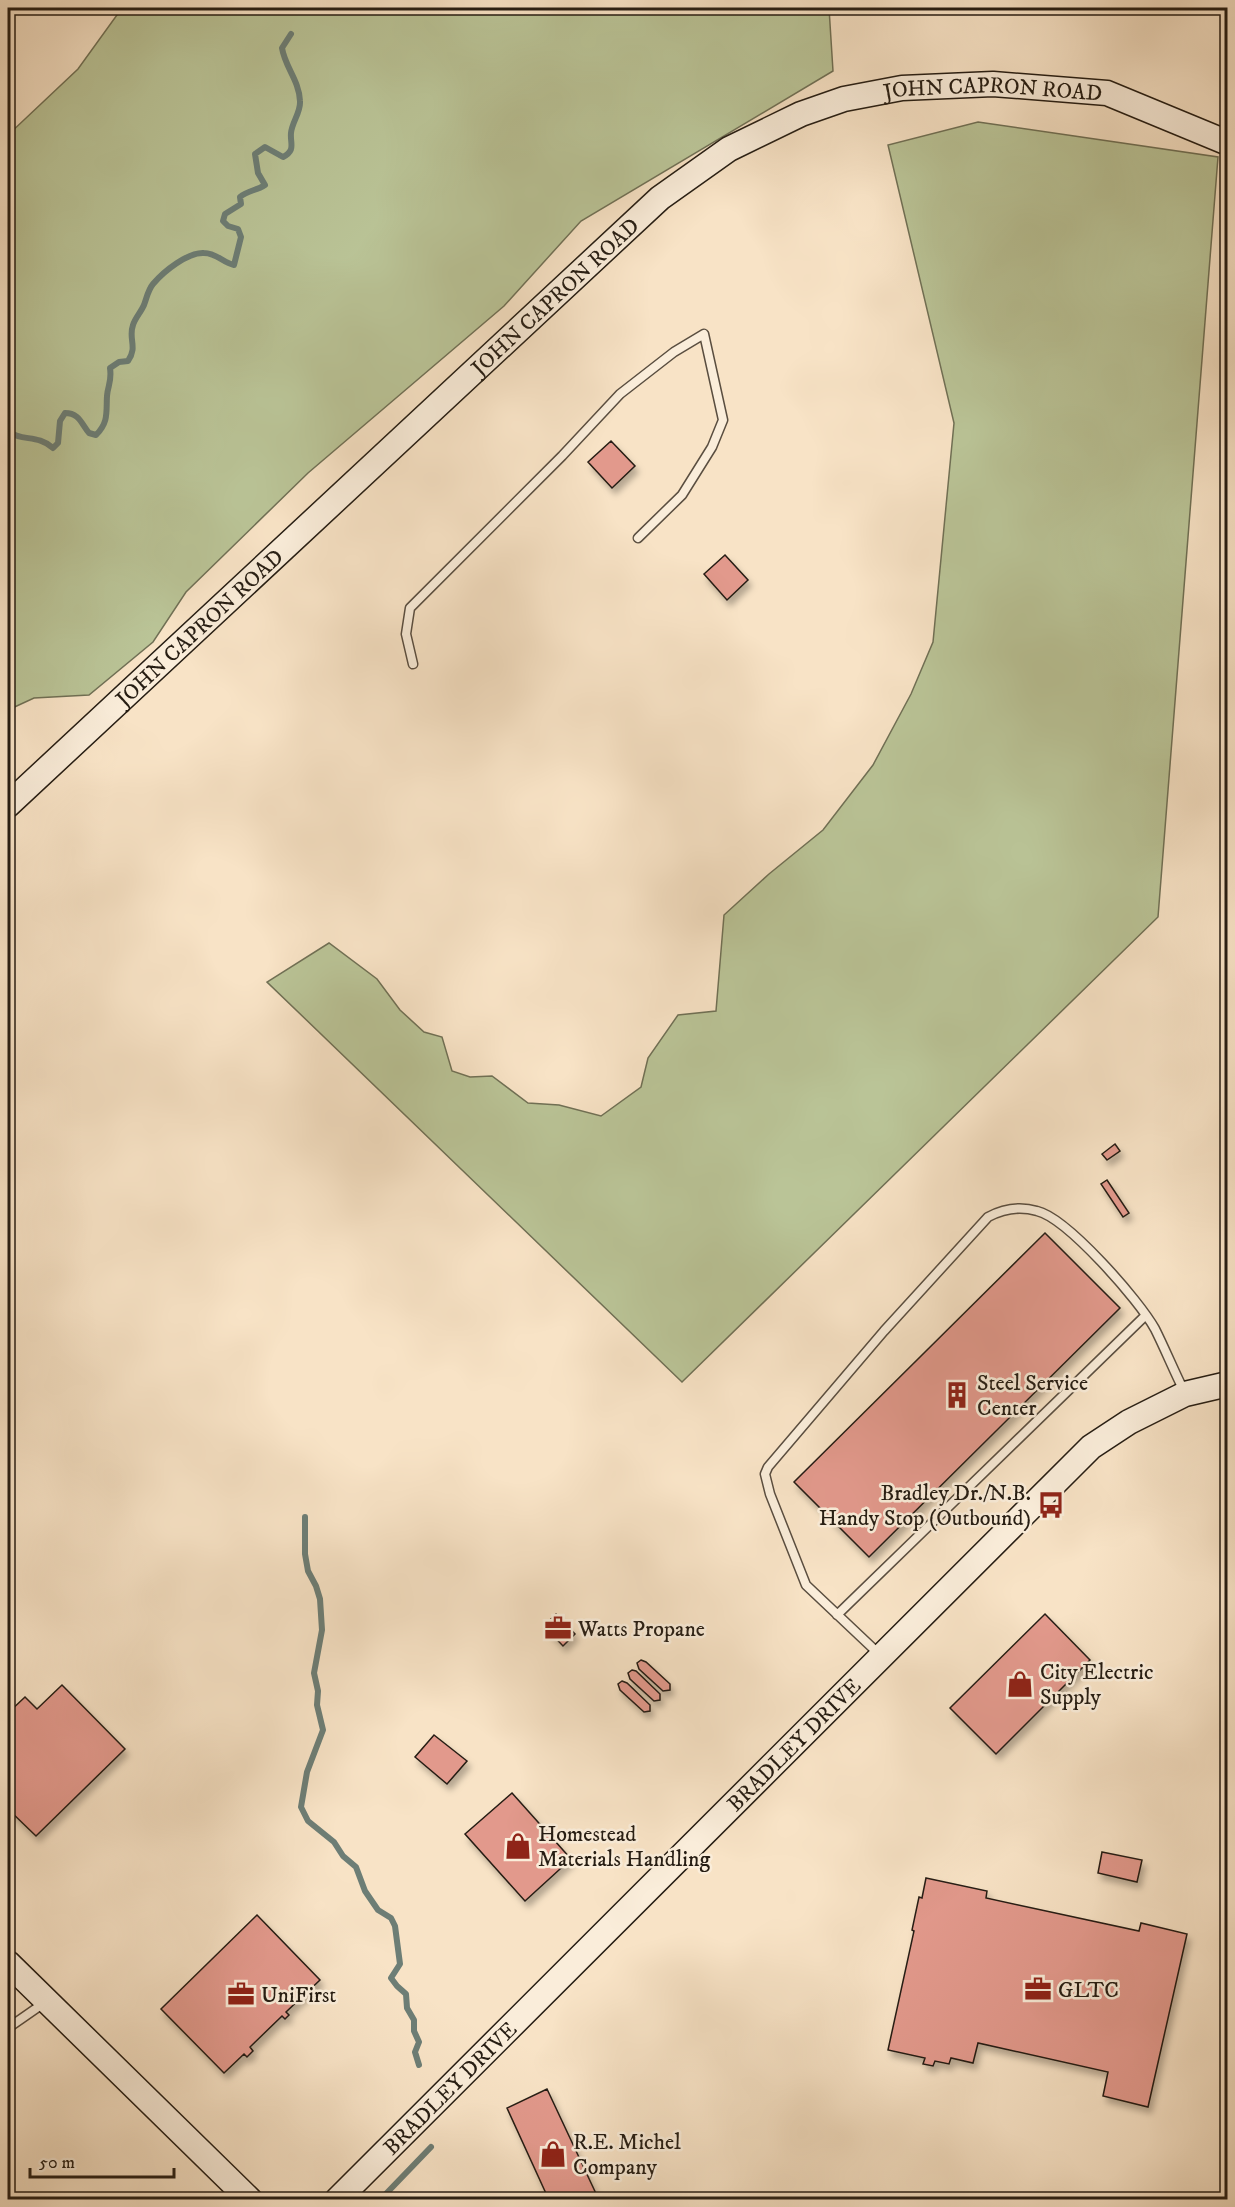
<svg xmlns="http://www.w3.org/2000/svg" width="1235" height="2207" viewBox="0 0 1235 2207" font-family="'IM FELL DW Pica',serif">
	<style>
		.green { fill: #bac497; stroke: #707055; stroke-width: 1.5 }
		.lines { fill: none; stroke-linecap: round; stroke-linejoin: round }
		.stream { stroke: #6d7e76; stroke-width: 6 }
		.building { fill: #e2998c; stroke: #261d13; stroke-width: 1.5; filter: url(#shadow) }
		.lane-casing { stroke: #5a4e40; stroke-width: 11 }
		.secondary-casing { stroke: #261d13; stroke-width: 27 }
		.lane { stroke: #faedda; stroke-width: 8 }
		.secondary { stroke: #faedda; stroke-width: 24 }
		.labels { text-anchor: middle; stroke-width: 5; stroke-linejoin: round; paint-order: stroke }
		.street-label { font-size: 22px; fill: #261d13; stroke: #faedda }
		.poi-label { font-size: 22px; fill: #261d13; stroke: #faedda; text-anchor: start }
	</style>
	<defs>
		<filter id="shadow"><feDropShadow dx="3.5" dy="6" stdDeviation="3" flood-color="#0004"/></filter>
	</defs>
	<rect width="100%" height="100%" fill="#f8e3c6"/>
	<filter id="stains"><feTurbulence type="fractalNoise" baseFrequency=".00333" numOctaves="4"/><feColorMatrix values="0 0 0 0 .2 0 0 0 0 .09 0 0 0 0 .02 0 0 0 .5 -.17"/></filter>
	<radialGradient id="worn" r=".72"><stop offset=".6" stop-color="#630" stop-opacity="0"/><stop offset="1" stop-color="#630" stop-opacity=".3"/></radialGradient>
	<path class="green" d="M122,8H829L833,71L581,221L504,306L308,473L186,592L153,642L89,695L34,698L8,710V135L78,69Z
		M978,122L1218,157L1158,917L682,1382L267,982L329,943L377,979L400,1010L424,1032L442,1037L452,1071L470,1077L492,1076L528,1103L559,1105L601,1116L641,1087L648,1058L678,1015L716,1011L724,915L769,874L823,830L873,765L911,694L933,642L954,423L888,145Z"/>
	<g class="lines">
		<path class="stream" d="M8,431C22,442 37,434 53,448L58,443L60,421L65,413C79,413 81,423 89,433L96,435C109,422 106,412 107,396C108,384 112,382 110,368L119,362L128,361C138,347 128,339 133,325C135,318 141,312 144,305C147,297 148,290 153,284C164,271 188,252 204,253C217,253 223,263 234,265L241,237L238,229L228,226L223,221L225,214L241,204L240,197C248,190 256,191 265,185L258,173L255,154L265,147L283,157C296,150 290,144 291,133C292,122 301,112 300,101C299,80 285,67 282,48L291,34
			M305,1517V1554L308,1571L316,1586L320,1599L322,1630L314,1673L318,1691L317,1705L323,1730L307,1772L301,1807L308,1821L334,1842L343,1856L356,1867L365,1891L378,1910L391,1918L395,1926L400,1964L391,1978L397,1986L406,1994L407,2008L414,2020V2031L419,2042L415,2052L419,2065
			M380,2200L431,2147"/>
	</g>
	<path class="building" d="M611,441L635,466L612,488L588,462Z
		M725,555L748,580L727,600L704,574Z
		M1115,1144L1120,1151L1107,1160L1102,1154Z
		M1107,1180L1129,1213L1123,1217L1101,1184Z
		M1045,1233L1120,1308L869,1557L794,1482Z
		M556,1614L575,1634L563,1646L544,1626Z
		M1045,1614L1090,1660L996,1754L950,1708Z
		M641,1660L646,1662L670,1684V1690L663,1691L639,1669L637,1663Z
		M632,1670L636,1671L660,1694V1700L654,1701L630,1679L628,1673Z
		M622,1681L627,1683L650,1705V1711L644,1712L620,1690L618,1684Z
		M62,1685L125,1749L36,1836L8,1809V1713L25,1697L37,1709Z
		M434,1735L467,1761L447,1784L415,1757Z
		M512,1793L571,1859L525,1901L465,1834Z
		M1102,1852L1142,1860L1137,1882L1098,1873Z
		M926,1878L987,1891L986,1898L1139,1931L1141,1923L1187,1934L1148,2107L1103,2096L1108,2072L978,2043L973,2063L951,2058L949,2064L935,2061L933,2066L923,2064L925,2058L888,2050L914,1931L912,1930L919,1897L922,1898Z
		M257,1915L320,1980L286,2012L289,2015L285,2019L282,2016L250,2047L253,2051L247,2057L244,2054L224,2073L161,2009Z
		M547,2089L599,2200H549L507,2108Z"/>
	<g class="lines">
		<defs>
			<path id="lane" d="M413,664L406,634L410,608L562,456L620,394L674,352L704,334L723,420L712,447L682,495L638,538
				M837,1615L1146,1315
				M879,1654L806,1585L770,1494L765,1474L768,1467L884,1331L988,1217C1003,1209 1020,1206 1037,1211C1067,1218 1139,1300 1155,1329C1165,1349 1174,1371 1184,1391
				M8,2028L44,2003"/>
			<g id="secondary">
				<path id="s1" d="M8,805L660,198L729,149L801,114L844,99L902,88L993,84L1107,93L1228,143"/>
				<path d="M8,1963L250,2200"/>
				<path id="s2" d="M337,2200L1091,1447L1129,1422L1185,1394L1228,1384"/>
			</g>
		</defs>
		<use href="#lane" class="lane-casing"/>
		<use href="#secondary" class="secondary-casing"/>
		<use href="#lane" class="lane"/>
		<use href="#secondary" class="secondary"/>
	</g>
	<defs>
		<symbol id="building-bare" viewBox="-9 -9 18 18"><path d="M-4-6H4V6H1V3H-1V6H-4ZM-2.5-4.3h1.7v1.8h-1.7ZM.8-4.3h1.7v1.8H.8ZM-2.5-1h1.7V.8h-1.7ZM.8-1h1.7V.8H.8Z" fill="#8f2418" stroke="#faedda" stroke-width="2.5" paint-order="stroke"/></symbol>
		<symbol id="bus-bare" viewBox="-9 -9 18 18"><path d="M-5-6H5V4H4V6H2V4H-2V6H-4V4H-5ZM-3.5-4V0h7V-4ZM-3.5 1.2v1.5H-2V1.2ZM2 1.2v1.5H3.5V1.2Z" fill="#8f2418" stroke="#faedda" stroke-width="2.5" paint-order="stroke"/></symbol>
		<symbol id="office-bare" viewBox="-9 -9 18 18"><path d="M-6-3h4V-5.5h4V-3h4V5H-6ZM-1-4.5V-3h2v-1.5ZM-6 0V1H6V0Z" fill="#8f2418" stroke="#faedda" stroke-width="2.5" paint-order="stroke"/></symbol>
		<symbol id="shop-bare" viewBox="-9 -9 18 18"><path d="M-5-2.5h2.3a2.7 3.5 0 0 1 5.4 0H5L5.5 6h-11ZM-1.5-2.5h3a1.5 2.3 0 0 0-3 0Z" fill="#8f2418" stroke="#faedda" stroke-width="2.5" paint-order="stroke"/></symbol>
	</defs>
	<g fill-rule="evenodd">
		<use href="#building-bare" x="938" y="1376" width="38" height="38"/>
		<use href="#bus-bare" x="1032" y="1486" width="38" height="38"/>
		<use href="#office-bare" x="539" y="1609" width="38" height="38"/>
		<use href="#shop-bare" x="1001" y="1665" width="38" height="38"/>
		<use href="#shop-bare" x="499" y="1827" width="38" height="38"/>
		<use href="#office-bare" x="1019" y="1970" width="38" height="38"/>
		<use href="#office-bare" x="222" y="1975" width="38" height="38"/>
		<use href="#shop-bare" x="534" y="2135" width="38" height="38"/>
	</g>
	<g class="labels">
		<g class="street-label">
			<text dy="8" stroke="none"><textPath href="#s1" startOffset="1251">JOHN CAPRON ROAD</textPath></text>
			<text dy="8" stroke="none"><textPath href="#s1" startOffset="747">JOHN CAPRON ROAD</textPath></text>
			<text dy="8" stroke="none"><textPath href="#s1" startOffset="261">JOHN CAPRON ROAD</textPath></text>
			<text dy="8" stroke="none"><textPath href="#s2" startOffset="645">BRADLEY DRIVE</textPath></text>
			<text dy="8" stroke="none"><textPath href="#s2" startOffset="159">BRADLEY DRIVE</textPath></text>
		</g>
		<g class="poi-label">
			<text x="977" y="1390">Steel Service<tspan x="977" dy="25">Center</tspan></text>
			<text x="1031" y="1500" text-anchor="end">Bradley Dr./N.B.<tspan x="1031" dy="25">Handy Stop (Outbound)</tspan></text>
			<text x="578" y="1636">Watts Propane</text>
			<text x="1040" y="1679">City Electric<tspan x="1040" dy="25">Supply</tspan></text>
			<text x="538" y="1841">Homestead<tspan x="538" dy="25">Materials Handling</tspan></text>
			<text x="1058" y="1997">GLTC</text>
			<text x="261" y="2002">UniFirst</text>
			<text x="573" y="2149">R.E. Michel<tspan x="573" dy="25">Company</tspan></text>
		</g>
	</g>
	<rect width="1235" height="2207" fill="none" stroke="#f8e3c6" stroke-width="30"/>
	<rect x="9" y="9" width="1217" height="2189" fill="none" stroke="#261d13" stroke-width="3"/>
	<rect x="15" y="15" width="1205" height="2177" fill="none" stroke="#261d13" stroke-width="1.5"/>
	<path d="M30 2168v9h144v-9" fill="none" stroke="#261d13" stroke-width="3"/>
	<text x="39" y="2168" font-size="18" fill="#261d13" stroke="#faedda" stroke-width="4.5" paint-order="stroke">50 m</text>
	<rect width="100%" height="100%" filter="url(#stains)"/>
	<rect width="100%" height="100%" fill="url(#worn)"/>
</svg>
